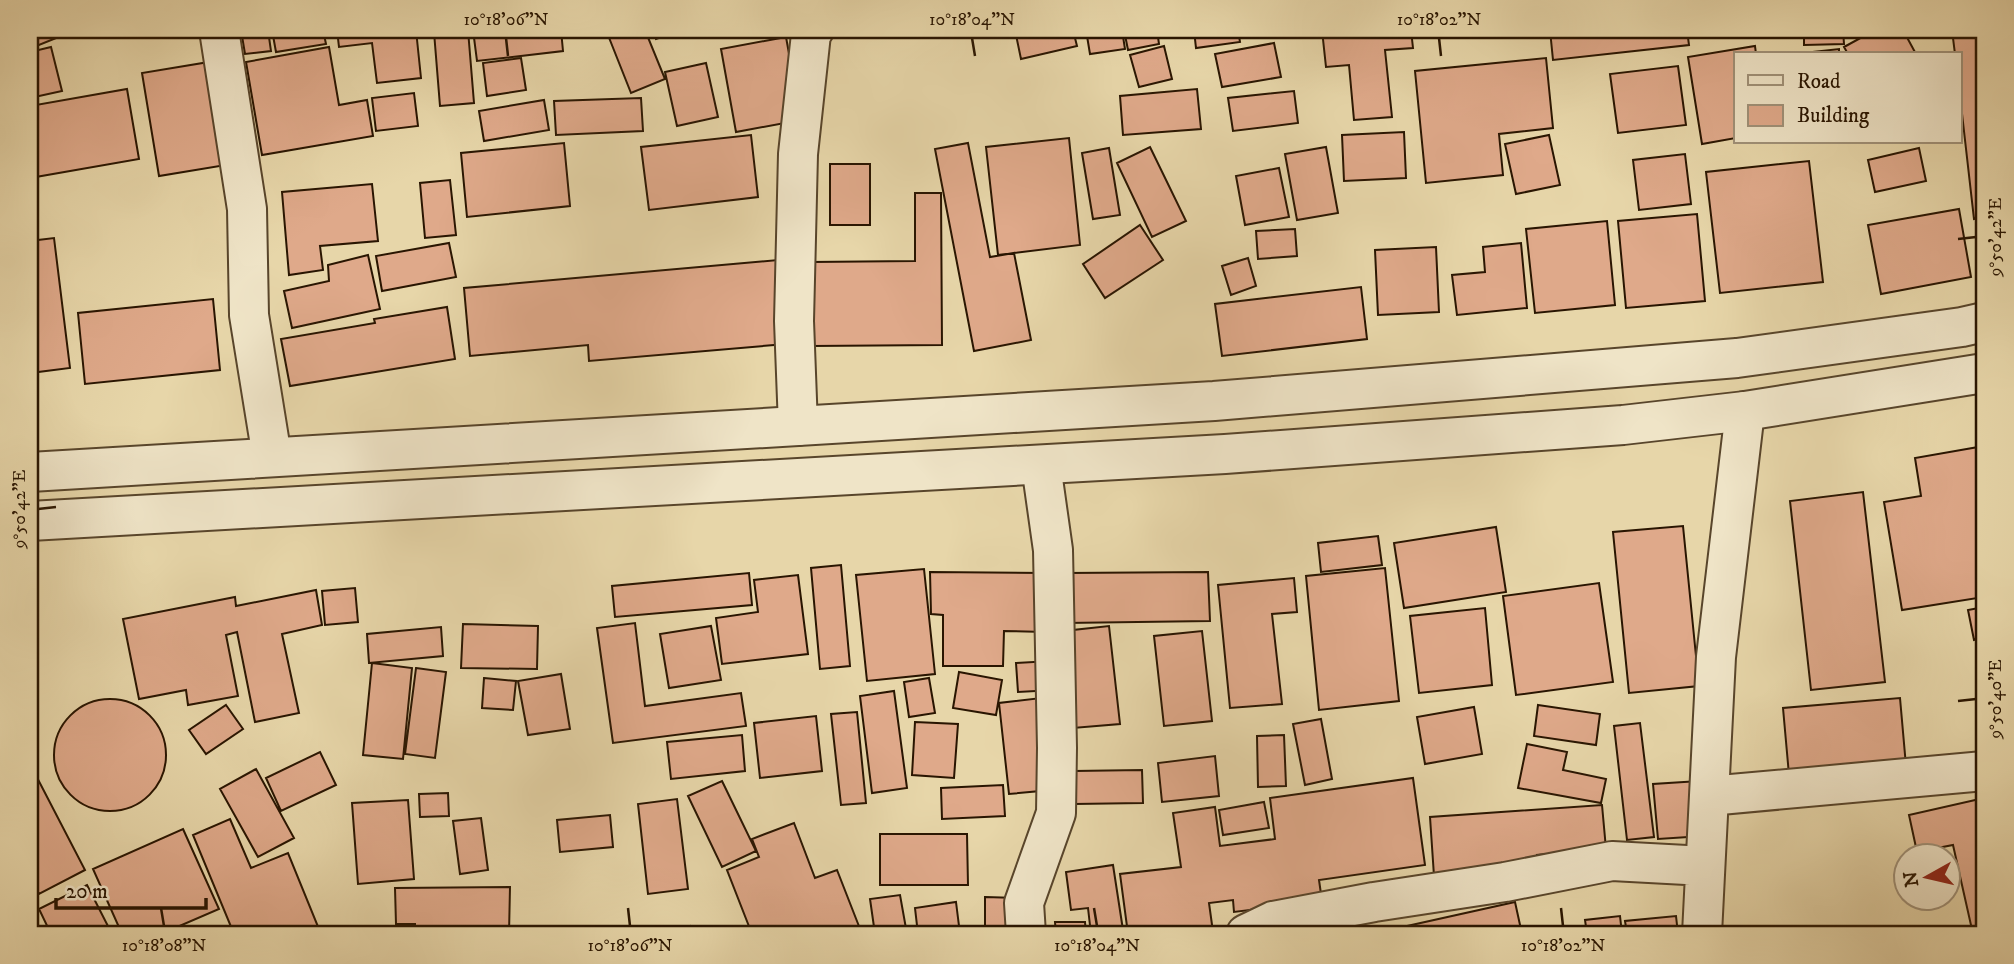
<svg xmlns="http://www.w3.org/2000/svg" width="2014" height="964" viewBox="0 0 2014 964" font-family="'IM FELL DW Pica',serif">
	<style>
		.building { fill: #dfa98a; stroke: #291501; stroke-width: 2 }
		.lines { fill: none; stroke-linecap: round; stroke-linejoin: round }
		.minor-casing { stroke: #58452b; stroke-width: 42 }
		.tertiary-casing { stroke: #58452b; stroke-width: 42 }
		.minor { stroke: #efe4c7; stroke-width: 38 }
		.tertiary { stroke: #efe4c7; stroke-width: 38 }
		.ticks { fill: none; stroke: #291501; stroke-width: 2.5 }
		.neatline { fill: none; stroke: #291501; stroke-width: 2.5 }
		.ticks-label { font-size: 18px; text-anchor: middle; fill: #291501 }
	</style>
	<rect width="100%" height="100%" fill="#e7d6a9"/>
	<filter id="stains"><feTurbulence type="fractalNoise" baseFrequency=".00286" numOctaves="4"/><feColorMatrix values="0 0 0 0 .2 0 0 0 0 .09 0 0 0 0 .02 0 0 0 .5 -.17"/></filter>
	<radialGradient id="worn" r=".72"><stop offset=".6" stop-color="#630" stop-opacity="0"/><stop offset="1" stop-color="#630" stop-opacity=".3"/></radialGradient>
	<path class="building" d="M30,30H76L34,47L30,38Z
		M241,30H268L271,51L245,54Z
		M272,30H323L326,44L276,52Z
		M337,30H416L421,78L377,83L372,43L339,47Z
		M468,30L474,103L440,106L434,32Z
		M473,30H561L563,51L477,61Z
		M606,30H645L665,79L631,93Z
		M653,30H682L656,39Z
		M1015,30H1073L1077,46L1021,59Z
		M1086,30H1122L1125,49L1090,54Z
		M1124,30H1157L1159,44L1128,50Z
		M1194,30H1238L1240,42L1196,48Z
		M1322,30H1411L1413,48L1385,50L1392,117L1354,120L1349,65L1326,67Z
		M1550,30H1687L1689,45L1553,60Z
		M1804,30H1843L1844,44L1804,45Z
		M1875,30H1903L1916,54H1848L1844,47Z
		M1952,30H1984V217L1974,219L1960,96V54H1955Z
		M786,37L801,120L736,132L721,49Z
		M1274,43L1281,77L1222,87L1215,54Z
		M1164,46L1172,79L1139,87L1130,55Z
		M1755,46L1756,54H1736V138L1702,144L1688,57Z
		M51,47L62,91L30,98V52Z
		M329,47L339,105L367,100L373,136L262,155L246,62Z
		M1839,49V54H1794Z
		M521,58L526,90L487,96L483,63Z
		M1546,58L1553,128L1499,134L1503,175L1426,183L1415,71Z
		M215,61L232,164L159,176L142,73Z
		M706,63L718,117L677,126L665,72Z
		M1678,66L1686,125L1618,133L1610,74Z
		M127,89L139,159L30,178V106Z
		M1197,89L1201,129L1123,135L1120,96Z
		M1294,91L1298,123L1233,131L1228,98Z
		M414,93L418,126L376,131L372,98Z
		M641,98L643,131L556,135L554,101Z
		M544,100L549,130L484,141L479,111Z
		M1404,132L1406,178L1344,181L1342,135Z
		M751,135L758,197L649,210L641,147Z
		M1549,135L1560,185L1516,194L1505,144Z
		M1069,138L1080,245L998,255L986,147Z
		M564,143L570,206L467,217L461,153Z
		M968,143L990,257L1014,253L1031,340L974,351L935,149Z
		M1150,147L1186,221L1152,237L1117,163Z
		M1326,147L1338,213L1297,220L1285,154Z
		M1109,148L1120,215L1093,219L1082,153Z
		M1919,148L1926,181L1875,192L1868,160Z
		M1685,154L1691,204L1639,210L1633,160Z
		M1809,161L1823,282L1720,293L1706,172Z
		M830,164H870V225H830Z
		M1279,168L1289,217L1245,225L1236,176Z
		M450,180L456,235L425,238L420,183Z
		M372,184L378,241L320,246L323,270L289,275L282,192Z
		M915,193H941L942,345L811,346L810,262L915,261Z
		M1959,209L1971,277L1881,294L1868,225Z
		M1697,214L1705,301L1626,308L1618,221Z
		M1607,221L1615,305L1535,313L1526,229Z
		M1140,225L1163,260L1105,298L1083,264Z
		M1295,229L1297,256L1258,259L1256,231Z
		M54,238L70,368L30,373V241Z
		M449,243L456,277L382,291L376,256Z
		M1521,243L1527,308L1457,315L1452,275L1485,272L1483,247Z
		M1436,247L1439,312L1378,315L1375,250Z
		M368,255L380,309L292,328L284,291L329,281L328,265Z
		M1248,258L1256,286L1231,295L1222,266Z
		M778,260L786,344L589,361L588,345L470,356L464,288Z
		M1361,287L1367,339L1222,356L1215,304Z
		M213,299L220,370L85,384L78,313Z
		M447,307L455,359L290,386L281,339L375,323L374,319Z
		M1984,446V597L1902,610L1884,502L1921,496L1915,458Z
		M1863,492L1885,682L1811,690L1790,501Z
		M1683,526L1699,686L1629,693L1613,532Z
		M1496,527L1506,592L1404,608L1394,543Z
		M1378,536L1382,565L1321,572L1318,543Z
		M841,565L850,666L820,669L811,568Z
		M1385,568L1399,701L1319,710L1306,576Z
		M924,569L935,674L867,681L856,575Z
		M930,572L1046,573L1045,632L1004,631L1003,666H943V615L931,614Z
		M1208,572L1210,621L1065,623V573Z
		M749,573L752,605L615,617L612,586Z
		M798,575L808,654L722,664L716,618L758,612L754,580Z
		M1294,578L1297,612L1272,614L1282,704L1230,708L1218,585Z
		M1599,583L1613,682L1516,695L1503,596Z
		M355,588L358,622L325,625L322,591Z
		M316,590L322,625L282,634L299,713L255,722L237,632L226,635L238,696L188,705L186,690L139,699L123,619L235,597L236,606Z
		M1984,607V637L1974,640L1968,610Z
		M1485,608L1492,685L1419,693L1410,616Z
		M635,623L645,706L741,693L746,726L613,743L597,628Z
		M463,624L538,626L537,669L461,668Z
		M711,626L721,680L669,688L660,634Z
		M1109,626L1120,724L1073,728L1064,631Z
		M441,627L443,656L369,663L367,634Z
		M1202,631L1212,721L1164,726L1154,636Z
		M1051,661L1054,690L1018,692L1016,663Z
		M372,663L412,668L403,759L363,755Z
		M416,668L446,672L435,758L405,754Z
		M959,672L1002,680L996,715L953,708Z
		M561,674L570,729L528,735L518,681Z
		M484,678L516,681L513,710L482,708Z
		M929,678L935,713L909,717L904,682Z
		M894,691L907,788L872,793L860,696Z
		M1041,698L1051,790L1009,794L999,703Z
		M1900,698L1906,766L1789,775L1783,708Z
		M54 755a56 56 0 1 1 112 0a56 56 0 1 1-112 0Z
		M226,705L243,729L206,754L189,730Z
		M1538,705L1600,714L1596,745L1534,736Z
		M1474,707L1482,754L1425,764L1417,717Z
		M857,712L866,803L841,805L831,714Z
		M816,716L822,771L760,778L754,723Z
		M1321,719L1332,779L1305,785L1293,724Z
		M915,722L958,724L954,778L912,775Z
		M1640,723L1654,837L1627,840L1614,726Z
		M742,735L745,771L671,779L667,742Z
		M1284,735L1286,786L1258,787L1257,736Z
		M1527,744L1567,752L1563,770L1606,779L1601,803L1518,788Z
		M320,752L336,785L281,811L266,778Z
		M1215,756L1219,796L1162,802L1158,763Z
		M30,764L85,870L39,894L30,877Z
		M256,769L294,838L258,857L220,789Z
		M1142,770L1143,803L1074,804V771Z
		M1413,778L1425,865L1319,880L1322,901L1234,912L1233,900L1209,903L1213,932L1196,934H1128L1120,874L1181,867L1173,813L1215,807L1220,846L1275,839L1270,798Z
		M1715,780L1719,835L1658,839L1653,784Z
		M722,781L756,851L722,867L688,796Z
		M1003,785L1005,816L942,819L941,788Z
		M448,793L449,816L420,817L419,794Z
		M1984,798V934H1973L1953,845L1917,852L1909,815Z
		M677,799L688,889L648,894L638,804Z
		M408,800L414,879L358,884L352,803Z
		M1264,802L1269,828L1223,835L1219,810Z
		M1602,805L1606,849L1537,855L1538,868L1434,876L1430,817Z
		M610,815L613,847L560,852L557,820Z
		M481,818L488,870L460,874L453,821Z
		M230,819L251,868L288,853L321,934H234L193,835Z
		M794,823L815,878L837,870L862,934H752L727,870L759,857L752,839Z
		M183,829L219,909L161,934H122L93,869Z
		M880,834H967L968,885H880Z
		M1113,865L1123,930L1091,934L1088,908L1071,910L1066,872Z
		M87,885L112,934H51L39,909Z
		M510,887L509,934H415V924H396L395,888Z
		M900,895L907,934H875L870,899Z
		M985,897L1019,898V934H985Z
		M956,902L960,934H918L915,908Z
		M1515,902L1522,934H1371Z
		M1620,916L1622,934H1587L1585,920Z
		M1676,916L1678,934H1627L1625,921Z
		M1055,922H1085L1086,934H1056Z
		M690,926L694,934H671Z"/>
	<g class="lines">
		<defs>
			<path id="minor" d="M219,30L247,209L249,315L272,457
				M798,426L794,321L798,154L811,34L814,30
				M1709,796L1984,771
				M1026,934L1024,903L1056,813L1057,748L1053,550L1041,465
				M1246,934L1273,921L1374,902L1505,882L1612,861L1705,866
				M1702,934L1716,657L1745,411"/>
			<path id="tertiary" d="M30,472L1214,401L1737,358L1962,327L1984,322
				M30,521L1225,454L1623,425L1745,411L1984,373"/>
		</defs>
		<use href="#minor" class="minor-casing"/>
		<use href="#tertiary" class="tertiary-casing"/>
		<use href="#minor" class="minor"/>
		<use href="#tertiary" class="tertiary"/>
	</g>
	<path class="ticks" d="M506,38L508,56M972,38L975,56M1439,38L1441,56M1958,239L1976,237M38,509L56,507M1958,701L1976,699M161,908L164,926M628,908L630,926M1094,908L1097,926M1561,908L1563,926"/>
	<rect width="2014" height="964" fill="none" stroke="#e7d6a9" stroke-width="77"/>
	<rect x="1734" y="52" width="228" height="91" fill="#efe4c7" stroke="#a09178" stroke-width="2"/>
	<rect x="1748" y="75" width="35" height="10" fill="#efe4c7" stroke="#a09178" stroke-width="2"/>
	<text x="1797" y="88" font-size="21" fill="#291501">Road</text>
	<rect x="1748" y="105" width="35" height="21" fill="#dfa98a" stroke="#a09178" stroke-width="2"/>
	<text x="1797" y="122" font-size="21" fill="#291501">Building</text>
	<g transform="translate(1927 877) rotate(262)"><circle r="33" fill="#efe4c7" stroke="#a09178" stroke-width="2"/>
	<path d="M0-5L12 26L0 18L-12 26Z" fill="#8f2418"/>
	<text y="-10" font-size="19" font-weight="bold" text-anchor="middle" fill="#291501">N</text>
	</g>
	<path d="M56 898v10h150v-10" fill="none" stroke="#291501" stroke-width="3.5"/>
	<text x="66" y="898" font-size="21" fill="#291501" stroke="#efe4c7" stroke-width="5" paint-order="stroke">20 m</text>
	<rect x="38" y="38" width="1938" height="888" class="neatline"/>
	<g class="ticks-label">
		<text x="506" y="25">10°18'06"N</text>
		<text x="972" y="25">10°18'04"N</text>
		<text x="1439" y="25">10°18'02"N</text>
		<text transform="translate(1995 237) rotate(-90)" y="6">9°50'42"E</text>
		<text transform="translate(19 509) rotate(-90)" y="6">9°50'42"E</text>
		<text transform="translate(1995 699) rotate(-90)" y="6">9°50'40"E</text>
		<text x="164" y="951">10°18'08"N</text>
		<text x="630" y="951">10°18'06"N</text>
		<text x="1097" y="951">10°18'04"N</text>
		<text x="1563" y="951">10°18'02"N</text>
	</g>
	<rect width="100%" height="100%" filter="url(#stains)"/>
	<rect width="100%" height="100%" fill="url(#worn)"/>
</svg>
